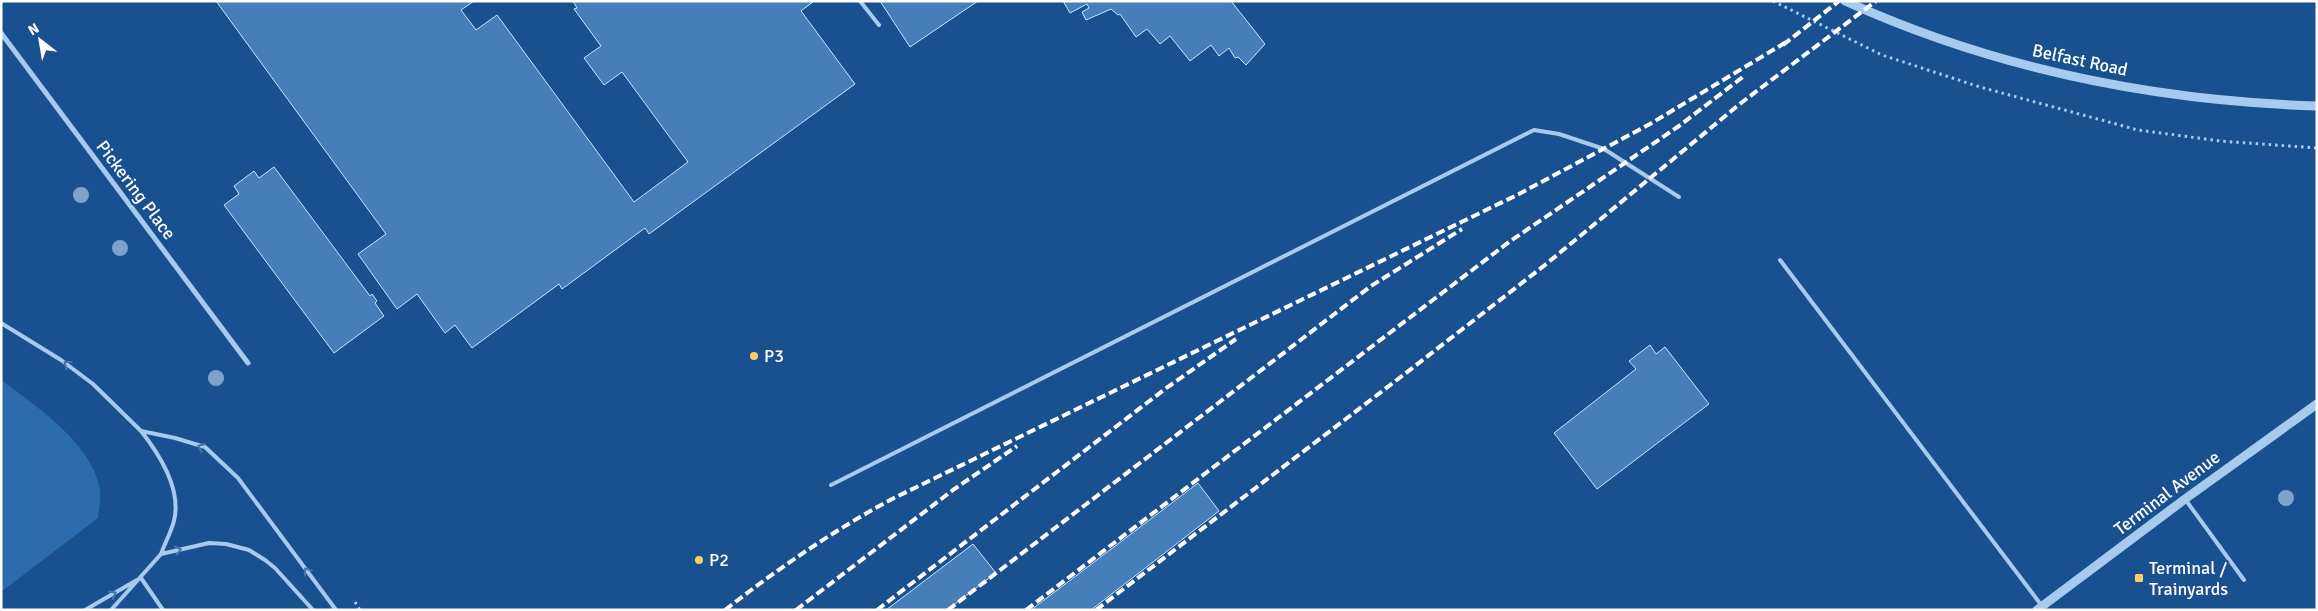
<svg xmlns="http://www.w3.org/2000/svg" width="2318" height="611" viewBox="0 0 2318 611" font-family="Signika,sans-serif">
	<style>
		.green { fill: #2c6cae }
		.building { fill: #467eb9; stroke: #cee4fb }
		.lines { fill: none; stroke-linecap: round; stroke-linejoin: round }
		.path { stroke: #a7caef; stroke-width: 3; stroke-dasharray: 2.5 4; stroke-linecap: butt }
		.service { stroke: #a7caef; stroke-width: 4 }
		.minor { stroke: #a7caef; stroke-width: 5 }
		.tertiary { stroke: #a7caef; stroke-width: 9 }
		.rail { stroke: #fff; stroke-width: 4; stroke-dasharray: 9 4; stroke-linecap: butt }
		.tree { fill: #7da2cb }
		.oneway { stroke: #4475ac }
		.poi-dot { fill: #ffcd65; stroke: #195190; stroke-width: 2 }
		.labels { text-anchor: middle; stroke-width: 4.5; stroke-linejoin: round; paint-order: stroke }
		.street-label { font-size: 18px; fill: #fff; stroke: #195190 }
		.poi-label { font-size: 18px; fill: #fff; stroke: #195190; text-anchor: start }
	</style>
	<rect width="100%" height="100%" fill="#195190"/>
	<path class="green" d="M1,380C36,406 93,444 100,490C101,499 99,509 98,518L1,592Z"/>
	<path class="building" d="M216,1H474L461,10L476,30L497,15L634,202L688,162L622,72L604,85L584,58L601,46L574,9L577,8L573,1H814L801,11L855,84L649,234L645,228L562,289L559,284L472,348L455,325L445,333L417,294L397,309L358,254L386,234Z
		M880,1H978L910,47Z
		M1063,1H1231L1265,44L1246,65L1238,57L1235,58L1229,48L1219,56L1211,45L1190,61L1170,36L1160,44L1147,29L1136,37L1120,14L1118,15L1111,9L1086,20L1082,12L1089,8L1087,4L1070,13Z
		M274,167L370,296L372,294L377,301L375,303L384,316L334,353L224,205L239,194L234,186L254,171L259,178Z
		M1650,345L1656,354L1665,347L1709,404L1597,489L1554,433L1636,369L1629,361Z
		M1198,483L1219,511L1091,610H1031Z
		M973,544L996,573L947,610H886Z"/>
	<g class="lines">
		<path class="path" d="M1773,1L1882,55L1980,87L2138,130L2220,141L2317,148
			M355,602L360,610"/>
		<path class="service" d="M860,1L879,25
			M1780,260L2042,606
			M1,323L61,360L93,384L141,431L175,438L205,447L238,478L336,610
			M141,431C160,455 182,489 174,521C171,532 165,543 161,554
			M831,485L1534,130L1559,134L1604,149L1679,197
			M2185,499L2244,580
			M141,578L163,610
			M85,610L137,580
			M111,610L161,554L209,543L226,544L249,550L265,560L275,568L313,610"/>
		<path class="minor" d="M1,33L248,363"/>
		<path class="tertiary" d="M1845,1C1995,69 2154,101 2317,106
			M2037,610L2185,499L2317,404"/>
		<path class="rail" d="M1783,45L1839,1
			M725,610C779,568 834,530 894,498L1519,194L1650,124L1788,41
			M796,610L953,490L1017,446
			M877,610L1165,389L1236,339
			M948,610L1371,286L1462,229
			M1026,610L1509,242L1679,126L1744,76
			M1096,610L1402,376L1545,265L1741,103L1876,1"/>
	</g>
	<g class="tree">
		<circle cx="81" cy="195" r="8"/>
		<circle cx="120" cy="248" r="8"/>
		<circle cx="216" cy="378" r="8"/>
		<circle cx="2286" cy="498" r="8"/>
	</g>
	<defs><path id="oneway-chevron" d="M-2-3.5L2.5 0L-2 3.5" fill="none" stroke-width="1.6" stroke-linecap="round" stroke-linejoin="round" transform="scale(1.25)"/></defs>
	<g class="oneway">
		<use href="#oneway-chevron" transform="translate(67 364) rotate(-143)"/>
		<use href="#oneway-chevron" transform="translate(201 447) rotate(-157)"/>
		<use href="#oneway-chevron" transform="translate(178 550) rotate(-13)"/>
		<use href="#oneway-chevron" transform="translate(307 571) rotate(-127)"/>
		<use href="#oneway-chevron" transform="translate(113 594) rotate(-30)"/>
	</g>
	<g class="poi-dot">
		<circle cx="754" cy="356" r="5"/>
		<circle cx="699" cy="560" r="5"/>
		<rect x="2134" y="573" width="10" height="10" rx="2.5"/>
	</g>
	<g class="labels">
		<g class="street-label">
			<text transform="translate(2080 60) rotate(12)" y="6">Belfast Road</text>
			<text transform="translate(136 190) rotate(53)" y="6">Pickering Place</text>
			<text transform="translate(2167 493) rotate(-37)" y="6">Terminal Avenue</text>
		</g>
		<g class="poi-label">
			<text x="764" y="362">P3</text>
			<text x="709" y="566">P2</text>
			<text x="2149" y="574">Terminal /<tspan x="2149" dy="21">Trainyards</tspan></text>
		</g>
	</g>
	<rect width="2318" height="611" fill="none" stroke="#ffffff" stroke-width="5"/>
	<g transform="translate(40 40) rotate(329)" stroke="#195190" stroke-width="4" paint-order="stroke">
	<path d="M0-4L9 19L0 12L-9 19Z" fill="#ffffff"/>
	<text y="-8" font-size="14" font-weight="bold" text-anchor="middle" fill="#ffffff">N</text>
	</g>
</svg>
